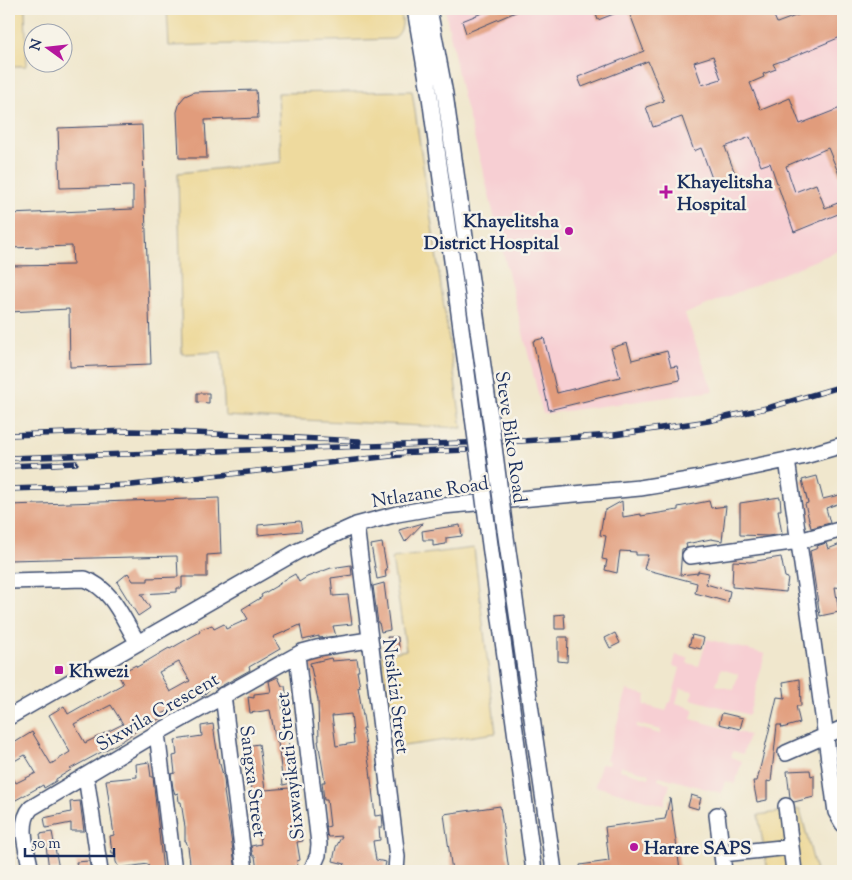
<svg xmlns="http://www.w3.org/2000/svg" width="852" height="880" viewBox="0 0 852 880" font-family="'Sorts Mill Goudy',serif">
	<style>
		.built { fill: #f7cfd3; fill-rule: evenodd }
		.sand { fill: #eeda9e; stroke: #84847e }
		.building { fill: #e19c7c; fill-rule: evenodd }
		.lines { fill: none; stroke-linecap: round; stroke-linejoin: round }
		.minor-casing { stroke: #3b4b6f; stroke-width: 18 }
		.minor { stroke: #fff; stroke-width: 15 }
		.rail-casing { stroke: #1b2f5e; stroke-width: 5.5 }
		.rail { stroke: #f7f3e8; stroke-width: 4; stroke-dasharray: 11; stroke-linecap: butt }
		.minor-bridge-casing { stroke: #3b4b6f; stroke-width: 18; stroke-linecap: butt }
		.minor-bridge { stroke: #fff; stroke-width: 15 }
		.poi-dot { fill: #b5179e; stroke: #f7f3e8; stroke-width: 2 }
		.labels { text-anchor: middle; stroke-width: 5; stroke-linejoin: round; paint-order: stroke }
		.poi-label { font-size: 19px; font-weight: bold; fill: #1b2f5e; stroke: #f7f3e8; text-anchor: start }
		.street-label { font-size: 19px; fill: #1b2f5e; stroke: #f7f3e8 }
	</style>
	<rect width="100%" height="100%" fill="#f7f3e8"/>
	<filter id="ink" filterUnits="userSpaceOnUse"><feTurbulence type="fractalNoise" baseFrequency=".02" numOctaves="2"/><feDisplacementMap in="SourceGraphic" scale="10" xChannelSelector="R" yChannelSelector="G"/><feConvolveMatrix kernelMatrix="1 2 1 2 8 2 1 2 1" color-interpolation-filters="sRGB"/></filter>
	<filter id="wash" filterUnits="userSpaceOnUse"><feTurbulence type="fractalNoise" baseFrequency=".0096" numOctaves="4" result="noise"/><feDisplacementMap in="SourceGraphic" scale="20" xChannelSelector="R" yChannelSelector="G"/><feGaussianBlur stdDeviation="1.12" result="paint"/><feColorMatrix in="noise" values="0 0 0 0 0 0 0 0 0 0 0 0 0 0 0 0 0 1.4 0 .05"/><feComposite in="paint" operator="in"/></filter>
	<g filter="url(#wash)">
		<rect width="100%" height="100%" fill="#f0e7cd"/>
		<path class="built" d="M445,9H843V249L685,314L713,391L543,414L483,171L461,89Z
			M707,639L765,654L749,715L691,699L693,691L680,688L676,703L694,709L691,719L749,735L743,754L733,751L731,757L742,761L735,784L725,781L721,793L659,776L658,780L670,784L664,805L595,786L601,764L608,765L609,761L606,760L627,690L646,695L644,705L666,711L669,702H671L680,668L673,666L676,655L688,658L687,663L699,666ZM721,669L738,674L734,690L716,685ZM637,724L661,730L660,734L636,727ZM621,766L650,774L649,778L620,770Z"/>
		<path class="sand" d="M9,9H25L27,66H12Z
			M167,9H399C404,21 404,31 393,39L169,46Z
			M412,91L462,428L225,416L221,352L182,354L178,173L281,162L278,93Z
			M474,548L496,733L396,747L381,655L406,650L392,558Z
			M800,809L816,871H768L758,815Z"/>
		<g id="blocks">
			<path class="building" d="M492,9H523L466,33L462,21Z
				M594,9H624V10L598,20Z
				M628,9H771L777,23L814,9H843V36L790,58L773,64L776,69L763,74L764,77L750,83L761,110L790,98L800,124L843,107V184L828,148L786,166L795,192L816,184L825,208L843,201V212L794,232L770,163L761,166L750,137L725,147L736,176L714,184L701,148L694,151L682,117L653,127L646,107L664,101L648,61L582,87L578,77L644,51ZM713,56L721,79L702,85L694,62Z
				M256,90L258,118L205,120L207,158H179L177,112L180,102L185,96L194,92Z
				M142,125L151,364L70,367L69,309L9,312V266L73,265L72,246L9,248V214L133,209V186L60,188L58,128Z
				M544,338L557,393L620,377L611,348L627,343L632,360L667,351L671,367L677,366L680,380L623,392L549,410L533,341Z
				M197,393H209V403L197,402Z
				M817,476L823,499L843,494V502L826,508L830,523L811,528L805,504L808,503L802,480Z
				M780,497L781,510H778L782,534L768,536L740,535V503Z
				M219,498L221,554L207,555V577H182V588H177V592L141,594L150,608L138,616L117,582L128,573L133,581H148V578L178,577L177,556L9,560V505Z
				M622,501L623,517L641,514V516L678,510V507L709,501L711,508L726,506L722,541L711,539L686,544L687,548L682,549L680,575L698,573V571L709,573L706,584L730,591L728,602L695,593L697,583L644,569L648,555H636V552L620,551L617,573L605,570L607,560L602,559L606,536L600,535L604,511Z
				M300,521L302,531L258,535V525Z
				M423,523L405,542L399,530Z
				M460,525L462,536L446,538V544L433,546V540H423L422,531Z
				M382,543L387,570H385L386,577L377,579L371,545Z
				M826,543L828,549L843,543V588L835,587L839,612L820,616L810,551L818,548L817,546Z
				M781,557L785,577L788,578L786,592L732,587L733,561L750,562Z
				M351,565L352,575L331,578L333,596L348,595L352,624L333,626L336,636L319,638V636L303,640L300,625L273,637L280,649L249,667L250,670L216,689L214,685L202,697L200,695L193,699L192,697L175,706V708L160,715L161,718L140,728L124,740L70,769L71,770L56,779V781L44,788L43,785L14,801L9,790V771L16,783L36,773L25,755L9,764V746L32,732L51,764L70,752L49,715L64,706L68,714L98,697V698L123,684L118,674L136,665L137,667L169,648L170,649L200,632L199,630L212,625L214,629L224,624L226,629L248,619L242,609L262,597L261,595L280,584L279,583L295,574L299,582L307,577L331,568ZM179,662L190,681L170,692L159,672ZM111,705L123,724L85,743L74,724Z
				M384,583L390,630L381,632L379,623H378L373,586Z
				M564,614L565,629H555V615Z
				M615,633L620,643L610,648L605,638Z
				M692,635L704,638L701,649L689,646Z
				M387,637H398L399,649L390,650Z
				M558,637H568L567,662L558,661Z
				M331,658L332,661L357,659L359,671H357L360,687H358L363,716L365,728H363L370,770L375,816L382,815L383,825L382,827H379L380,840L373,841L376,860L386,862L384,871H340L345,864L333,861L336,847L342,836L329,837L327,835L326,827L330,826L327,800H324L322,782H325L318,741H319L318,700L310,663ZM351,714L354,743L336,746L332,716Z
				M278,677L282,686H285L287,698H281L289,746L291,745L296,782L283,785L278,742H276L270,710L250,713L248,697L254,698V694L271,692L269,681Z
				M800,679L801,706H796L800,723L782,728L781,725H777L771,782L767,781V800L757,802L753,781H757L777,697L785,698L783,682Z
				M722,713L743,718L740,729L719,724Z
				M213,724L219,764H220L224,779L225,790L224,791L236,871H213V868L191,871L188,847L186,841H185V827L181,802H179L178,793L175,794L173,788L171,774L175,773L173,756L177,755L175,740L202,736L201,726Z
				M259,744L265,790L290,788L293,816L299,815L303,841L297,842L300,860L297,861L299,871H257L255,856H253L251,846L261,844L257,813L250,814L248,803L253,802L251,780H249L246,746Z
				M149,762L151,777H153L163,871H149L148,864L119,868L116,862L115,853H112L110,836L114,835L106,780L137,777L136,764Z
				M810,770L811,776L814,775V797L794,802L790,798L787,771Z
				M691,795L701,798L698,809L688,806Z
				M670,798L680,870L581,871L580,865L609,861L605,827L665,819Z
				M80,801L84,831H71V823L46,828L44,818L71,812L70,802Z
				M500,806L509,871H452L444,814Z
				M52,832L59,869L49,870L46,845L42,846L40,834Z
				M89,861L91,871H78L76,862Z"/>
		</g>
	</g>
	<g filter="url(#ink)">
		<use href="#blocks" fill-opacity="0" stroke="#3b4b6f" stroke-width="1"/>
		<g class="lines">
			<defs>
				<path id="minor" d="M415,9L430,97L473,417
					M429,9L445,94L490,416
					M787,460L811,627L836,812L843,824
					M356,525L397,857L396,871
					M488,530L534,871
					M505,530L554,871
					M690,556L799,541L843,529
					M9,581L85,579C113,589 123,620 138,643
					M297,655L319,844L318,855L311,871
					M223,695L245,871
					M9,717L298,551L356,525L397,514L443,506L640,488L701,478L801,457L843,445
					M157,733L174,871
					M786,753L843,728
					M86,776L100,871
					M786,806L794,871
					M717,815L724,871
					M722,854L791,847
					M31,871C28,853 17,824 31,808L157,733L302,652L317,648L369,640"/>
			</defs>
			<use href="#minor" class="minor-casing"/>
			<use href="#minor" class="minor"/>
			<defs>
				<path id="rail" d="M9,435L130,431L174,432L359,441
					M394,453L466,450
					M9,458L522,441L614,435L708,421L771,407L843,386
					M9,466L76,463
					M9,489L132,485L400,455"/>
			</defs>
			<use href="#rail" class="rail-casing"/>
			<use href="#rail" class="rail"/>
			<defs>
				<path id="minor-bridge" d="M490,416L505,530
					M473,417L488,530"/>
			</defs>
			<use href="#minor-bridge" class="minor-bridge-casing"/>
			<use href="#minor-bridge" class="minor-bridge"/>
		</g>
	</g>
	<g class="poi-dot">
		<path d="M663.5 184.5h5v5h5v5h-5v5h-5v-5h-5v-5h5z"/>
		<circle cx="569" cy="231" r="5"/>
		<rect x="54" y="665" width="10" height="10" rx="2.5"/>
		<circle cx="634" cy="847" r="5"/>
	</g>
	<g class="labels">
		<g class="poi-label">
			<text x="677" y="188">Khayelitsha<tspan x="677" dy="22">Hospital</tspan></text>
			<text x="559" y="227" text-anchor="end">Khayelitsha<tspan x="559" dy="22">District Hospital</tspan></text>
			<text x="69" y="677">Khwezi</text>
			<text x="644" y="854">Harare SAPS</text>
		</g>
		<g class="street-label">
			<text transform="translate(512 437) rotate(82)" y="7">Steve Biko Road</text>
			<text transform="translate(430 491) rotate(-9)" y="7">Ntlazane Road</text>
			<text transform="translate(397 696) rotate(83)" y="7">Ntsikizi Street</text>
			<text transform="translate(157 711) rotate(-30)" y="7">Sixwila Crescent</text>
			<text transform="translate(289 766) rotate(-96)" y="7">Sixwayikati Street</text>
			<text transform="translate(254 781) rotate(83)" y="7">Sangxa Street</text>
		</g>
	</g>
	<rect width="852" height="880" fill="none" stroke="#f7f3e8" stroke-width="30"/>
	<g transform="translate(48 48) rotate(285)"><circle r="24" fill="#f7f3e8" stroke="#9fa5b1"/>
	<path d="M0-4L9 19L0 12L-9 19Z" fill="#b5179e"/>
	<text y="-8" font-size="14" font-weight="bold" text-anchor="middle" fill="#1b2f5e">N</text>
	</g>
	<path d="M25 848v8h89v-8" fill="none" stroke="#1b2f5e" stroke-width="2.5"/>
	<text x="32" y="848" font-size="15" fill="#1b2f5e" stroke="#f7f3e8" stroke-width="4" paint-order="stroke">50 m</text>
</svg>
